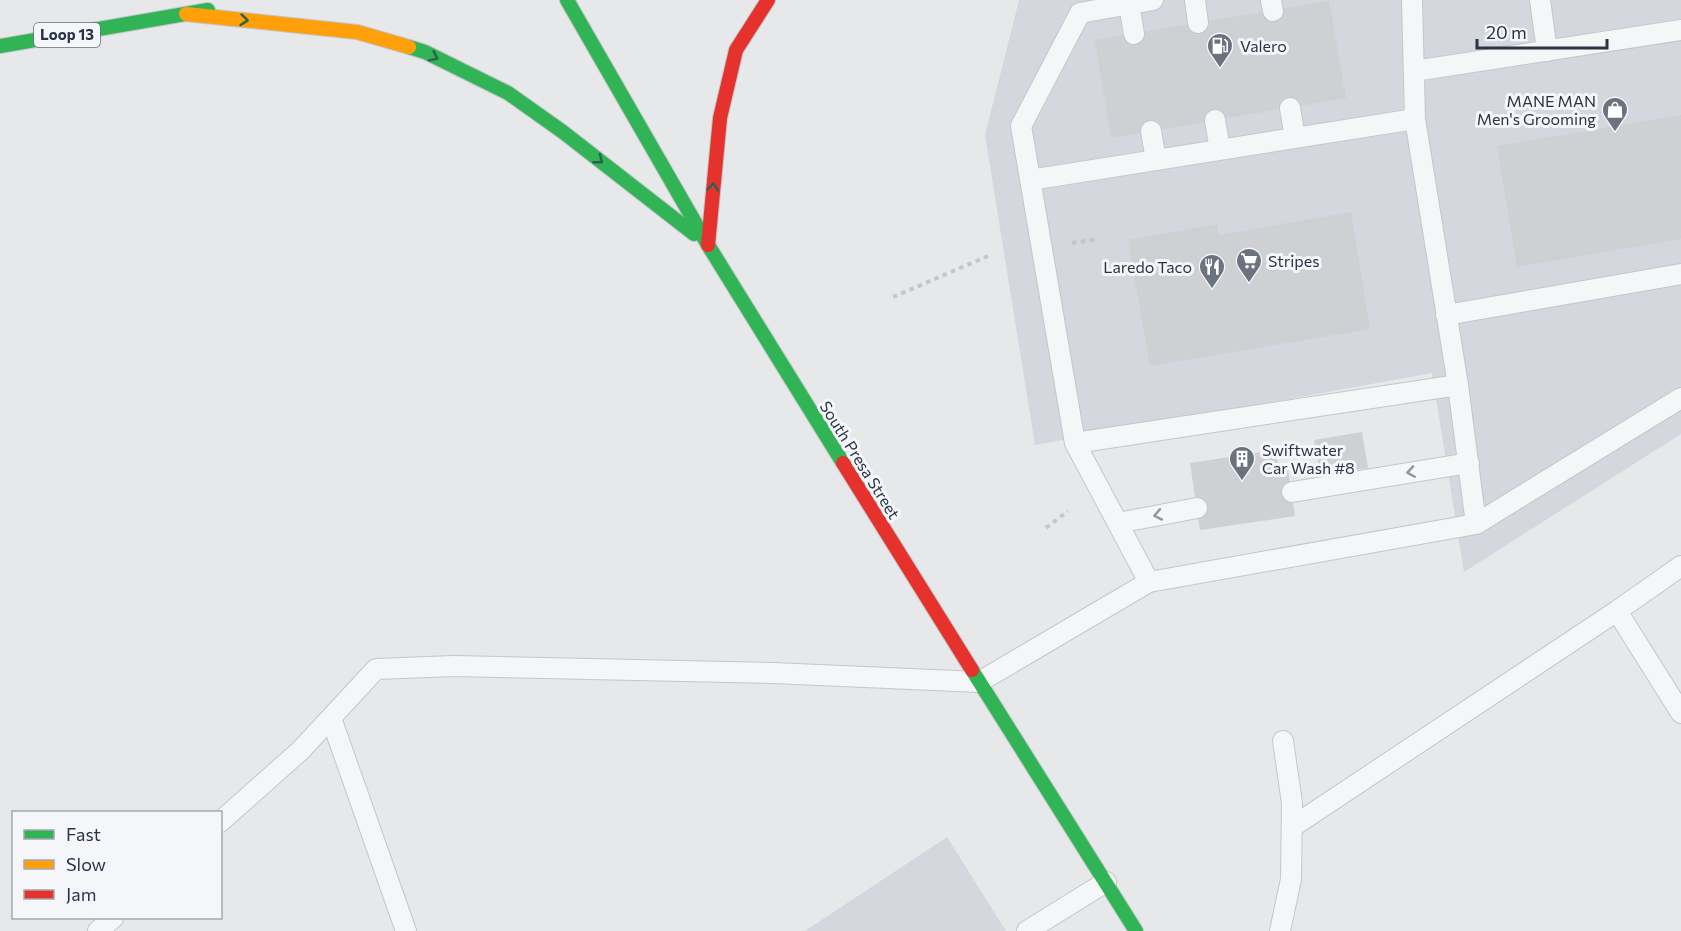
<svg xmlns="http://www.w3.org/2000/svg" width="1681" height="931" viewBox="0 0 1681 931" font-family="Commissioner,sans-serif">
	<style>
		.built { fill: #d4d7dd }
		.building { fill: #ced0d3 }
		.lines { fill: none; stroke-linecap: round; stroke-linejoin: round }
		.lane-casing { stroke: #c4c6c8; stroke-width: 22 }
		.fast-casing { stroke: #c2c5c8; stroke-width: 16 }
		.slow-casing { stroke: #c2c5c8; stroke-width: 16 }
		.jam-casing { stroke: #c2c5c8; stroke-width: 16 }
		.path { stroke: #c5c6ca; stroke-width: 4; stroke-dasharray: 4.5 4.5; stroke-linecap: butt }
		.lane { stroke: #f5f6f7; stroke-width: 20 }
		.fast { stroke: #30b455; stroke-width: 14 }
		.slow { stroke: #ff9f0a; stroke-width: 14 }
		.jam { stroke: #e5322d; stroke-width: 14 }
		.oneway { stroke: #2d614b }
		.oneway2 { stroke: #90959e }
		.labels { text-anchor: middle; stroke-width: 6; stroke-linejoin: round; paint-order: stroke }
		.shield { fill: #f4f6f9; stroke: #676e7b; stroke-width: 1.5 }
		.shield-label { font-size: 15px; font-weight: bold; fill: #2b3445 }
		.poi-label { font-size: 16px; fill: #2b3445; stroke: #f4f6f9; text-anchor: start }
		.street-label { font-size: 16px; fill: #2b3445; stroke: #f4f6f9 }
	</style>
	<rect width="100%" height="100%" fill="#e6e8ea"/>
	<path class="built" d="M1019,0H1681V434L1464,572L1432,373L1035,445L985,135Z
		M947,837L1006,931H805Z"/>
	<path class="building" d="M1329,1L1346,98L1111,138L1095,40Z
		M1681,115V239L1517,267L1497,146Z
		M1351,212L1370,329L1150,366L1128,240L1217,224L1219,235Z
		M1362,432L1368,468L1320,475L1314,440Z
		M1276,450L1279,472L1288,470L1295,516L1200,530L1190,463Z"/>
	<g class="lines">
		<defs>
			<path id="lane" d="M1195,0L1198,23
				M1271,0L1273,11
				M1412,0L1415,119L1458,385L1476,524
				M1540,0L1547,51
				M1129,4L1134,34
				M1414,71L1681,30
				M1290,108L1295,138
				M1215,120L1220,150
				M1151,131L1156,160
				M1030,180L1415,119
				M1446,315L1681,274
				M1075,443L1458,385
				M1292,492L1469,463
				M1118,523L1197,508
				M1149,582L1476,524L1681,398
				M1617,611L1681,713
				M331,718L406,931
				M220,822L301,750L376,669L454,666L773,673L979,682L1149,582L1075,443L1021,126L1080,13L1153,0
				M1292,827L1617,611L1681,566
				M98,931L113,918
				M1027,931L1106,882
				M1280,931L1291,879L1292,803L1283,741"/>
			<path id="fast" d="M567,0L708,245L843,463
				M0,46L208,10
				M409,47L425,52L508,93L563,132L694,234
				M972,670L1136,931"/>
			<path id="slow" d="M186,14L357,32L409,47"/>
			<path id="jam" d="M708,245L720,118L736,50L768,0
				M843,463L972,670"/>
		</defs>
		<use href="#lane" class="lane-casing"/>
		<use href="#fast" class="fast-casing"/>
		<use href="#slow" class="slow-casing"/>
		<use href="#jam" class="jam-casing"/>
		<path class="path" d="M1072,243L1099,239
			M893,297L988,256
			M1046,528L1068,511"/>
		<use href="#lane" class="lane"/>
		<use href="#fast" class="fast"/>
		<use href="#slow" class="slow"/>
		<use href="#jam" class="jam"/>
	</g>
	<defs><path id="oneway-chevron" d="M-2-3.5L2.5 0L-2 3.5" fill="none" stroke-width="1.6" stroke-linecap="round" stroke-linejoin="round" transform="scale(1.5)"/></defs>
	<g class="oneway">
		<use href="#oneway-chevron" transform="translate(244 20) rotate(6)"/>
		<use href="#oneway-chevron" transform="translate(434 57) rotate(26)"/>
		<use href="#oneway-chevron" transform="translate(599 160) rotate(38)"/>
		<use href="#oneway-chevron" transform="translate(713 187) rotate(-85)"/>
	</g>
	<g class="oneway2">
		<use href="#oneway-chevron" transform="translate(1411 472) rotate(171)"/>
		<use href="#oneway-chevron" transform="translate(1158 515) rotate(169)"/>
	</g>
	<defs>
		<symbol id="fuel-pin" viewBox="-11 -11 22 30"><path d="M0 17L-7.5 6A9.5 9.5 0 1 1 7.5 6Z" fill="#6c737f" stroke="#f4f6f9"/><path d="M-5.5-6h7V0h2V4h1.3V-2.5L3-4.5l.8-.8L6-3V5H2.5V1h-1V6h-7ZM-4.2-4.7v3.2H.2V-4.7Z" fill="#fff"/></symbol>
		<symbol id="shop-pin" viewBox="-11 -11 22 30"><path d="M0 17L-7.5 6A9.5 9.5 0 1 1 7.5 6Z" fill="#6c737f" stroke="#f4f6f9"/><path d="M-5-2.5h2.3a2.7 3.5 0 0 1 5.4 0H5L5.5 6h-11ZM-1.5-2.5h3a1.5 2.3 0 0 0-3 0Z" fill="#fff"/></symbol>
		<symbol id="supermarket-pin" viewBox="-11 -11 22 30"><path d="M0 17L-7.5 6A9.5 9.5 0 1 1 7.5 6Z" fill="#6c737f" stroke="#f4f6f9"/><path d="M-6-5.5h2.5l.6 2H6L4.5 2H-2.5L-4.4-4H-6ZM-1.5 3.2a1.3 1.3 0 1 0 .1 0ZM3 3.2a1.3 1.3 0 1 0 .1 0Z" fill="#fff"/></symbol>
		<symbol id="restaurant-pin" viewBox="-11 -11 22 30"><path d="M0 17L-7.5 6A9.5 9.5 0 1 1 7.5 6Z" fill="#6c737f" stroke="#f4f6f9"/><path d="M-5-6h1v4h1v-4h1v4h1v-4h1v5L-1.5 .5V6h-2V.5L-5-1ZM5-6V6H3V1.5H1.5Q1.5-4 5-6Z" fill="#fff"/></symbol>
		<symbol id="building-pin" viewBox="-11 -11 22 30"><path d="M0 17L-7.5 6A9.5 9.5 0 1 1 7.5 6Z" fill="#6c737f" stroke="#f4f6f9"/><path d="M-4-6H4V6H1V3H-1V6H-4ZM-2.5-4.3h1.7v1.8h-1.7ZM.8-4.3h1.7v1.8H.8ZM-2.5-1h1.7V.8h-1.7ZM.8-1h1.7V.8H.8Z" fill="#fff"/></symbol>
	</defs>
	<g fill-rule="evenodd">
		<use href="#fuel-pin" x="1205" y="31" width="30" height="40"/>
		<use href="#shop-pin" x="1600" y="95" width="30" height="40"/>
		<use href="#supermarket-pin" x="1234" y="246" width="30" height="40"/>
		<use href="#restaurant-pin" x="1197" y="252" width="30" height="40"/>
		<use href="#building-pin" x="1227" y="444" width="30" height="40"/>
	</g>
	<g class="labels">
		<rect class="shield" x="34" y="23" width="66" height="24" rx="4.5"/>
		<g class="shield-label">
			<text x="67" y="40">Loop 13</text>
		</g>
		<g class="poi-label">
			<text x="1240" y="52">Valero</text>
			<text x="1596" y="107" text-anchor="end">MANE MAN<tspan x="1596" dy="18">Men's Grooming</tspan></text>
			<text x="1268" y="267">Stripes</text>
			<text x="1192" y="273" text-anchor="end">Laredo Taco</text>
			<text x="1262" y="456">Swiftwater<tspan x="1262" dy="18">Car Wash #8</tspan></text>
		</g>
		<g class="street-label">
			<text transform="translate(860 460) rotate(58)" y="6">South Presa Street</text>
		</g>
	</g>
	<rect x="12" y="811" width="210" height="108" fill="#f4f6f9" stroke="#a4a8b1" stroke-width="1.5"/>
	<rect x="24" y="830" width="30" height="9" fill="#30b455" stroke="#a4a8b1" stroke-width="1.5"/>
	<text x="66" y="841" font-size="18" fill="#2b3445">Fast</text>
	<rect x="24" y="860" width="30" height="9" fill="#ff9f0a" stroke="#a4a8b1" stroke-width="1.5"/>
	<text x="66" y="871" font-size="18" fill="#2b3445">Slow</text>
	<rect x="24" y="890" width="30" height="9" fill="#e5322d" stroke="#a4a8b1" stroke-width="1.5"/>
	<text x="66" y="901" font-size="18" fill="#2b3445">Jam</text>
	<path d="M1477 39v9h130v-9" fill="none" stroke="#2b3445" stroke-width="3"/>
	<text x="1486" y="39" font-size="18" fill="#2b3445" stroke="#f4f6f9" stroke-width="4.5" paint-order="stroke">20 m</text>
</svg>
